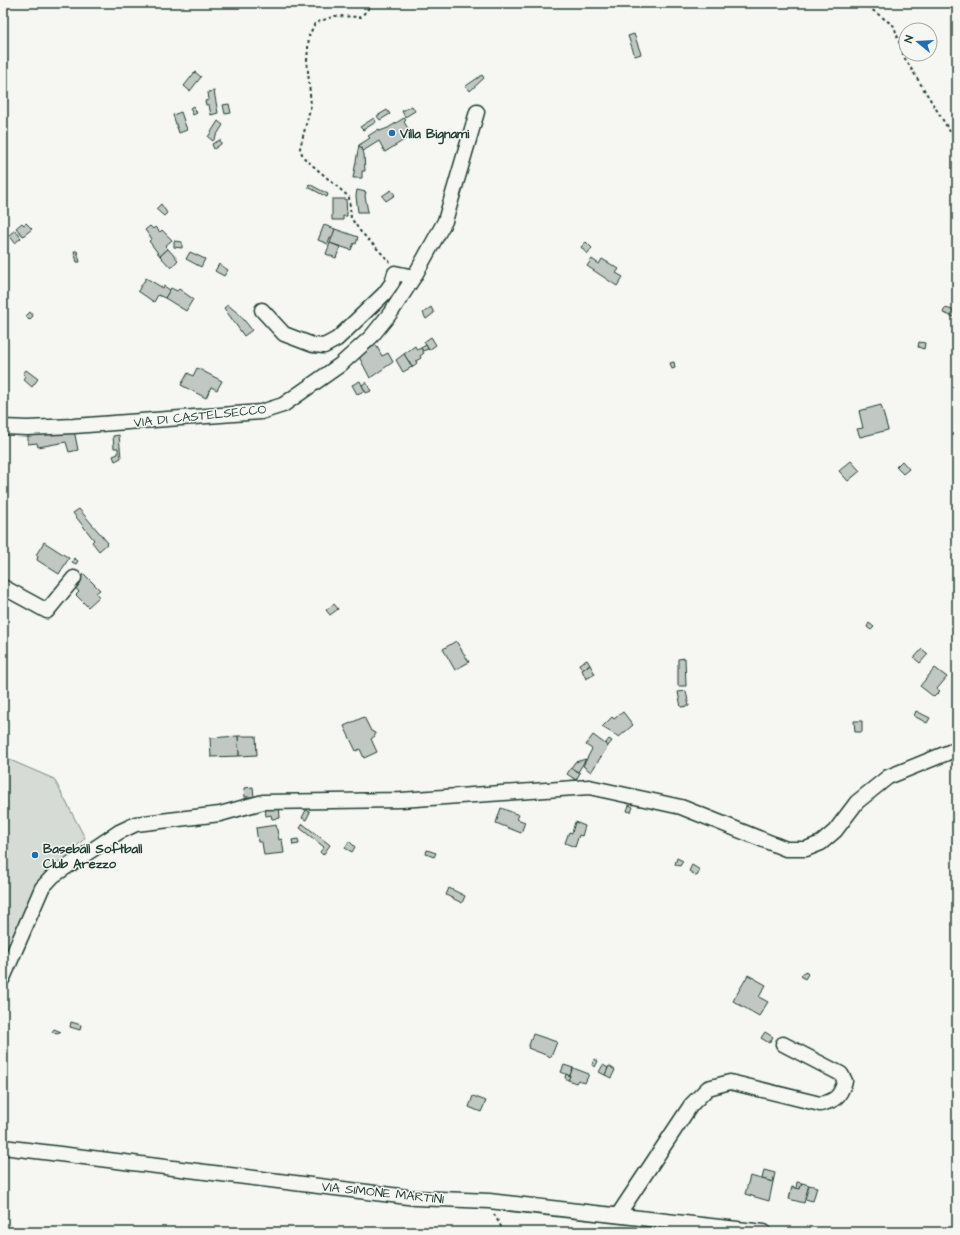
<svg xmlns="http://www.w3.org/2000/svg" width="960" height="1235" viewBox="0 0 960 1235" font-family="'Architects Daughter',sans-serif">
<rect width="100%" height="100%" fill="#f6f6f2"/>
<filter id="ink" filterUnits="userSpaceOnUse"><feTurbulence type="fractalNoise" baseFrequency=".025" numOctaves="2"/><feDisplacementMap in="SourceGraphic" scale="8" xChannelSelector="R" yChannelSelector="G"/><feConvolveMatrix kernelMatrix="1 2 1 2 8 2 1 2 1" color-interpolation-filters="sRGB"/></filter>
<g filter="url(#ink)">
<!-- green -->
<path fill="#d6dbd6" stroke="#7a8c85" d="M3,757L54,779L85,838L51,872L3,967Z"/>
<!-- building -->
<g fill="#c1c8c3" stroke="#1f3d34">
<path d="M634,34L641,54L635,56L628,36Z"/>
<path d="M195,72L201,77L190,91L184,86Z"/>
<path d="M482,75L484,78L470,91L466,86Z"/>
<path d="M214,91L218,113L211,115L209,105H206L205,101L209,100L208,92Z"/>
<path d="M229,104L231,113L225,114L223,105Z"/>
<path d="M193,106L197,113L193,115L190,108Z"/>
<path d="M412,106L415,111L405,117L402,111Z"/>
<path d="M387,110L390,114L380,120L377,116Z"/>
<path d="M181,112L187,130L179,133L173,115Z"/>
<path d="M374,118L376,122L363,130L360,127Z"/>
<path d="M404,118L406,120L404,122L412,135L385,152L379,141L363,151L359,145L370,138L368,136L379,129L380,131L388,128Z"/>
<path d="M218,121L223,125L213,141L208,137Z"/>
<path d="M220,140L221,144L214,149L212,144Z"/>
<path d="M359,145L364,154L365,171H362V178H353Z"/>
<path d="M309,184L328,194L327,197L308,187Z"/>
<path d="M357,190L366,192L365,196L368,212H358L356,196Z"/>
<path d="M391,190L395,195L386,201L382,196Z"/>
<path d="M332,199H346L347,216H343V220H332Z"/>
<path d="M161,204L167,213L164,216L156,209Z"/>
<path d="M22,223L24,225L26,223L32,229L23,236L16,228Z"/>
<path d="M324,225L335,229L332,239L330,238L328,244L318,240Z"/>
<path d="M150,226L153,229L155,227L160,232L162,230L172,240L165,246L168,249L160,256L149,241L152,239L145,230Z"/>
<path d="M335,229L358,237L356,244L354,243L351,250L330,243Z"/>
<path d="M15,230L21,238L15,243L9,235Z"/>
<path d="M174,241L182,242V248L174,247Z"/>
<path d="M586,242L592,248L587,254L581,247Z"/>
<path d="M330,243L340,247L336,258L326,254Z"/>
<path d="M168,249L178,260L171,268L160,256Z"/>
<path d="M74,251H77L80,262H77Z"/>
<path d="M190,252L205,259L201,267L186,259Z"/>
<path d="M592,259L599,264L602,259L619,269L616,273L623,277L617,286L587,266Z"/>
<path d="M219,264L228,270L224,276L215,271Z"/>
<path d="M146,278L163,288L164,286L170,290L165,298L158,295L154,302L138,291Z"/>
<path d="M171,288L177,291L179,289L193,299L186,311L165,298Z"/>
<path d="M228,305L240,315L252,330L244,336L224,308Z"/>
<path d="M431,307L434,313L426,319L423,313Z"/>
<path d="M945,308L957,311V318L943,313Z"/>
<path d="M30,312L33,316L29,320L26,316Z"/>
<path d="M431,337L436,345L429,350L424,342Z"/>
<path d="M919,342L925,343L924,349L918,347Z"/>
<path d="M376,345L382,356L388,353L393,362L370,378L358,355Z"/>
<path d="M426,345L428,349L423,351L421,348Z"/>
<path d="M415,346L417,350L421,348L424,353L420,356L421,358L416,361L417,363L412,367L404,354Z"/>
<path d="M404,354L412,367L403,372L396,360Z"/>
<path d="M674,362L675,368L672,369L670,363Z"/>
<path d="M197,368L222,381L217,390L211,387L206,398L181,385L188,373L193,376Z"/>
<path d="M26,370L38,379L32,387L23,379L25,376L23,374Z"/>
<path d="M360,381L365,391L357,394L352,385Z"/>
<path d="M366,382L371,391L366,393L362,385Z"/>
<path d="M881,405L888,430L860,437L857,429L863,428L859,411Z"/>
<path d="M74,430L78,450L69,452L66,442L38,447L37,443L28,444V432Z"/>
<path d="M119,435L121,458L115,461L113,456L118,454V448H114L113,436Z"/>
<path d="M851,461L860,471L848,481L839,471Z"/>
<path d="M902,461L909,469L903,474L896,467Z"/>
<path d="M79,509L108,543L99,551L92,542L94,540L73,513Z"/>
<path d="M44,542L69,558L59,574L37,560L38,556L36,555Z"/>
<path d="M74,558L78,561L76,564L72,562Z"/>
<path d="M84,574L100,590L96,593L99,597L88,607L76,595L79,592L73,585Z"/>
<path d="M334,604L338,609L330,615L326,610Z"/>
<path d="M869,623L874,627L871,630L867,627Z"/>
<path d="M456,641L469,662L455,670L443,649Z"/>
<path d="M922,649L928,654L920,663L914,658Z"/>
<path d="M685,658L686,686H678V659Z"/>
<path d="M587,660L590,665L582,670L579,664Z"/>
<path d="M590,665L595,674L586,679L582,670Z"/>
<path d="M935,668L947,677L937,689L940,691L934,697L920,686Z"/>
<path d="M686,691L689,706L681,707L678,692Z"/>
<path d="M916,711L930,718L927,723L914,716Z"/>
<path d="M623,712L633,725L619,737L602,727L612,717L614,719Z"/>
<path d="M364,717L371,731L375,733V736L371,739L377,752L364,758L360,749L356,751L344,726Z"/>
<path d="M854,721H862V732H855Z"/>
<path d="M593,735L608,746L591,772L583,766L592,749L586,745Z"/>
<path d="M238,736H256L257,755L239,756Z"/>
<path d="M238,736L239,756L211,757L210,738Z"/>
<path d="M609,739L612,741L608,746L605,744Z"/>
<path d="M586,759L578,772L571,768L575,762Z"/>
<path d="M571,768L580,773L576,780L567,774Z"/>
<path d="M253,787L254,797H245L244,788Z"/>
<path d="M279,804L280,818L272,819L271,815L266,816L265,806Z"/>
<path d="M629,805L633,807L631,812L627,811Z"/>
<path d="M501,808L519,815L517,819L525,822L521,833L496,823Z"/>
<path d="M306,810L310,812L306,820L302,818Z"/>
<path d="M575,822L585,826L582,836L579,835L575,847L565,843L569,832L572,833Z"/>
<path d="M303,824L330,845L323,855L320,852L324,847L300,828Z"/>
<path d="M276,825L279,840L282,839L284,853L264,855L262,842H258L256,828Z"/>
<path d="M298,839L299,844L293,845L292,840Z"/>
<path d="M349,841L355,847L352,852L345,848Z"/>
<path d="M427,850L436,853L434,857L426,854Z"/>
<path d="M677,858L683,861L680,866L675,864Z"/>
<path d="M692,865L700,870L697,876L689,871Z"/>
<path d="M449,888L465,896L462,903L446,895Z"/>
<path d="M805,971L808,974L805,979L801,976Z"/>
<path d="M748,975L766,985L759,997L768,1002L759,1016L733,1001Z"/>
<path d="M71,1022L81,1025L80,1030L70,1027Z"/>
<path d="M54,1029L61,1032L57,1034L52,1032Z"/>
<path d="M765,1032L773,1037L769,1043L761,1038Z"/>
<path d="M533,1034L557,1042L551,1057L528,1048Z"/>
<path d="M594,1059L598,1061L595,1067L592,1065Z"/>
<path d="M564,1065L573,1068L570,1076L561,1072Z"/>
<path d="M603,1065L608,1068L605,1075L599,1072Z"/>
<path d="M609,1066L615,1070L611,1078L605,1075Z"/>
<path d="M573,1068L589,1074L585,1083L578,1080L576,1083L568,1080Z"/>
<path d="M566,1074L570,1076L568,1080L565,1078Z"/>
<path d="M473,1096L486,1101L481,1112L469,1107Z"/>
<path d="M764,1170L775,1173L773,1182L762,1179Z"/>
<path d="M750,1176L773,1182L769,1201L745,1194Z"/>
<path d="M797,1182L802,1183L800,1189L796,1188Z"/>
<path d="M802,1183L809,1185L804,1203L789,1199L792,1187L800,1189Z"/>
<path d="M809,1185L817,1187L813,1201L805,1199Z"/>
</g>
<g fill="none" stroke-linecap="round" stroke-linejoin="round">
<defs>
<g id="minor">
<path d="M262,310L284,334L313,345L324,346L337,339L384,294L392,283L395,273L414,277"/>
<path d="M3,427L27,428L74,426L261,412L283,405L340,365L371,337L392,311L414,277L445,221L477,112"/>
<path d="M3,587L47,611L74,578"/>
<path d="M3,978L42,888L53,876L119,832L136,824L220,814L263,802L401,800L589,787L681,807L786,849H806L821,843L835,831L857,802L888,777L957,749"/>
<path d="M3,1147L416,1198L489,1201L764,1232"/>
<path d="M618,1215L691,1105L708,1088L730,1082L820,1104C836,1101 840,1096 845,1081L841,1074L783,1044"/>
</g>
</defs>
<!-- minor casing -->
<use href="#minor" stroke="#1f3d34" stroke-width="17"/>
<!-- path -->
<g stroke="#1f3d34" stroke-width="2" stroke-dasharray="3 3" stroke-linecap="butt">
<path d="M373,3L361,17L335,16L315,23L309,36L307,60L311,105L300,148L303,157L349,197L351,218L360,231L390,262"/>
<path d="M863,3L894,26L904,57L957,143"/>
<path d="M494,1214L504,1232"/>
</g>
<!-- minor -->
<use href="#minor" stroke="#f6f6f2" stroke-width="14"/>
</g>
</g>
<!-- markers -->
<g fill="#1f6fb2" stroke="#f6f6f2" stroke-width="1.5">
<circle cx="392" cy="133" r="4"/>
<circle cx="35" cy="855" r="4"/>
</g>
<g text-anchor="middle" stroke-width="3" stroke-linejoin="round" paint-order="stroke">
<!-- poi labels -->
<g font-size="13" font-weight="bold" fill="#1f3d34" stroke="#f6f6f2" text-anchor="start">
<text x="400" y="138">Villa Bignami</text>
<text x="43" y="853">Baseball Softball<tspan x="43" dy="15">Club Arezzo</tspan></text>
</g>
<!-- street labels -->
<g font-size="13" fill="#1f3d34" stroke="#f6f6f2">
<text transform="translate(200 415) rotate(-6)" y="5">VIA DI CASTELSECCO</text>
<text transform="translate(383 1192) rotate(6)" y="5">VIA SIMONE MARTINI</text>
</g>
</g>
<!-- margin -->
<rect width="960" height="1235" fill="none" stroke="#f6f6f2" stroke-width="16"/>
<rect x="8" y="8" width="944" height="1219" fill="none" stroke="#1f3d34" stroke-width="1.5" filter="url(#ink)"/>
<!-- north arrow -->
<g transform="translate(918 42) rotate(288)"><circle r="19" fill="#f6f6f2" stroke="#a0aca6"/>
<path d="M0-3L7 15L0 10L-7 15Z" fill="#1f6fb2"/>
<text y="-6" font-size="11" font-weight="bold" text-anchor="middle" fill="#1f3d34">N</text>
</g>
</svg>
